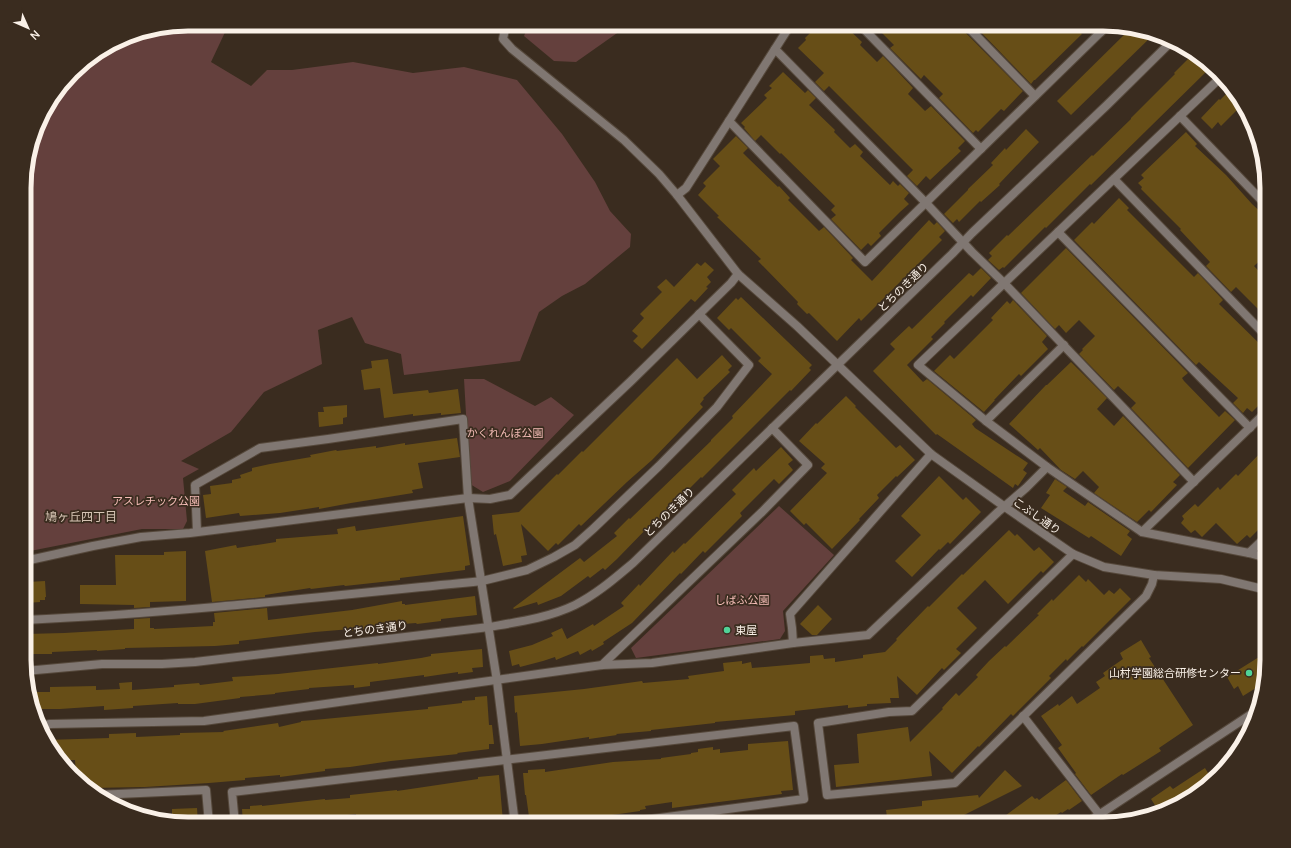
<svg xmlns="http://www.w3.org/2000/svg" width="1291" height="848" viewBox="0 0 1291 848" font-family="Manrope,'Noto Sans JP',sans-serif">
<rect width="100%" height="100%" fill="#3a2c1f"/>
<!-- built -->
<path fill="#473422" d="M469,24H497L496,29Z"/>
<!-- green -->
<g fill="#64403d">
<path d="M188,24H241L227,28L211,62L251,86L267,70H292L353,62L413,73L464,67L517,80L562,134L595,182L610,211L631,234L630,247L585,284L562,296L539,312L520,361L404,375L401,354L365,343L352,317L318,330L322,364L264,392L231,432L181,461L199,469L183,478L187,521L183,529H142L25,552V167L41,115L80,65L126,36Z"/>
<path d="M529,24H630L576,62L554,61L524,36Z"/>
<path d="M464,379H484L535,406L551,397L574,415L510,481L483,492L470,484Z"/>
<path d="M779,506L834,555L783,611L785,631L780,639L636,658L631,648Z"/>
</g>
<!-- building -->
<g fill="#674e17">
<path d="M819,24H843L862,42L860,45L877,62L883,56L913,88L908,94L925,111L931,106L965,141L958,148L961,151L930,180L926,176L917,186L907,176L913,170L829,86L824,91L815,82L824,73L798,48L806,40L805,38Z"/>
<path d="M873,24H910L918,32L926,24H960L961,28L1023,91L1004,111L1001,109L978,132L976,130L973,133L939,98L943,94L924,75L921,79L890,48L894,45Z"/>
<path d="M973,24H1072L1082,34L1035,80H1034L1031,84Z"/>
<path d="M1130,29L1155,33L1071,115L1057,101Z"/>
<path d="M1193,54L1194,56L1196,54L1204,63L1203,64L1208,70L1091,185L1090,184L1046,228L1045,227L1004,268L1003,267L999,270L988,260L992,256L989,253L1007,235L1008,236L1092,155L1093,156L1131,119V118L1175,74L1174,73Z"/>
<path d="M783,72L805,93L808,90L816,98L809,105L835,130L834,132L850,148L855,144L863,152L860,156L890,185L893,181L898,186L900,184L909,193L904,199L909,204L900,212L879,233L881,236L871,246L868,243L861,250L831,219L836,215L831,210L835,206L781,153L780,154L761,135L755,141L744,128L745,127L741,123L767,98L764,95L772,88L769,86Z"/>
<path d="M1230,90L1242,103L1241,104L1242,105L1221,126L1218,122L1212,129L1201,118L1219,99L1220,100Z"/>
<path d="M1026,129L1039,142L999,184L1000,185L981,202L980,201L959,222L957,219L953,223L944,214L968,190V189L993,165L991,163L1005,148L1006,150Z"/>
<path d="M1186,132L1197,144L1195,146L1226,175L1252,204L1267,218V254L1254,266L1267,280V300L1258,309L1236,287L1231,292L1206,266L1210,262L1180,230L1181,229L1141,189L1142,187L1138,183L1144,178L1141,175Z"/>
<path d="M736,136L748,148L743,153L747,157L778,187L779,186L790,198L788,200L819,231L824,227L853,258L851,260L872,281L929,220L934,225L937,222L945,231L939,237L942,240L861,321L859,318L837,341L809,313L807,314L797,304L798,302L758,261L761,259L717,217L719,216L698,195L706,186L703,183L720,166L713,159Z"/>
<path d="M1119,198L1129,208L1127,210L1194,277L1198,273L1223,300L1219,304L1267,351V397L1252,412L1247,408L1243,413L1233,403L1238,398L1199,362L1196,365L1074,240L1092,222L1094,224Z"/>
<path d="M1066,248L1188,373L1182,378L1184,381L1219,417L1225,411L1235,420L1188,468L1131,408L1136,403L1118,386L1114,390L1079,354L1083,350L1082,349L1095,336L1079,320L1066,333L1059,325L1055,329L1021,293Z"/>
<path d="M705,262L714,270L707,277L711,282L706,287L708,288L695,302L691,299L642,349L633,341L638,336L632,331L644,318L640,314L662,292L657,287L666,279L674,287L697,263L701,266Z"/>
<path d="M981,268L991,278L973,297L971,295L944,322L945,323L931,337L933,339L907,365L923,382L927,379L976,420L972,424L975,428L1028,463L1023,470L1027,473L1018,486L1015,484L1013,488L937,434L936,435L873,371L895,349L890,344L909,326L912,329L969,273L973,276Z"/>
<path d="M741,297L812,365L809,368L811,370L791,391L790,390L702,478L701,477L653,525L652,523L617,559L605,570L603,568L590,578L588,576L561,596L538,605L537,602L514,609L513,608L580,558L584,562L617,536L614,533L629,518L630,519L711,441V440L733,418L732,416L772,374L758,361L761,358L731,328L729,330L717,318L736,298L738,300Z"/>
<path d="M1013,300L1047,336L1042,342L1048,349L1021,376L1019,374L994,400H995L984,412L934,371L950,355L954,359L993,320L991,318L1007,301L1010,304Z"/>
<path d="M722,355L732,366L728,370L730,372L703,398L704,399L700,404L703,407L652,460L627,482L581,526L579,524L558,545L556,543L548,551L521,524L527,555L521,556L522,562L503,566L496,534L494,535L492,515L519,512L557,474L558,475L582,451L583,452L677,358L697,379Z"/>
<path d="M388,359L393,394L428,390L429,393L458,389L461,413L441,415V413L413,416V414L384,418L380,388L364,390L361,370L372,368L371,361Z"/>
<path d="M1071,362L1107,398L1097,409L1114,426L1123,416L1180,475L1173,482L1177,485L1151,512L1149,510L1137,522L1094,493L1099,487L1083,471L1075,479L1061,470L1040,448L1038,450L1009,424L1046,385H1047Z"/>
<path d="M846,396L856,406L855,407L896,448L900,445L915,460L897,477L896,476L877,495L879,498L859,519L860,520L832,549L806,523L804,525L790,511L827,473L821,468L825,464L799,441L816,423L817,424Z"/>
<path d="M347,405V417L343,418V424L319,427L318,412H324L323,407Z"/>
<path d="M457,438L460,457L418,463L423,488L412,490L413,493L351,503L319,509V507L280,513L240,516L239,513L206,518L203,495L211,494L210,486L232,483V480L241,478L240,475L252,471V468L270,464L311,457L310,455L336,450L337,451L376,446V448L405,443V445Z"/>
<path d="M1267,446V521L1250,538L1247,535L1237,544L1216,523L1202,537L1195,530L1191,533L1181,523L1184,519L1182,516L1195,504L1198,507L1218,487L1220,490L1236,474L1238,476Z"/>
<path d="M781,447L793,460L788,464L793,470L779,484L774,479L740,513L742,516L705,553L703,551L681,574L680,573L632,623L603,642L604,644L592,651L591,649L580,655L578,651L556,660L555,657L543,661L520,667L519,664L512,666L509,651L532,645L553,636L551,633L562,628L567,639L593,624L594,626L624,606L621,603L639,584L640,586L673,551L674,553L684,543L685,544L736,494L732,490L754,468L756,471Z"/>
<path d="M939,476L963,500L966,497L981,512L950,544L948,542L940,550L939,549L912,577L895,561L921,535L901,516Z"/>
<path d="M1055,479L1067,487L1063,491L1085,506L1088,502L1130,531L1127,535L1132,539L1121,556L1091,536L1089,538L1041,508L1050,495L1046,493Z"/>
<path d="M463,516L470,565L465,566V570L400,578V580L345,586L344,585L311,589L310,588L265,595V597L212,602L205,551L236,545L237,548L276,542V539L338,534L337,529L355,526L356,531Z"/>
<path d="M1009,530L1015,536L1017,534L1034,551L1039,547L1054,562L1043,573L1041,571L1008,604L985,580L957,608L977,628L956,649L961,653L944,670L942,668L917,695L897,676L899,698H890L891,703L867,704V706L848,708V705L795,711V715L715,722V723L651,730V731L616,734L617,735L589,739V737L542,744L520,746L517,712L515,713L514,696L584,689L642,681L643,683L689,679L688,676L724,671L723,663L742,661V664L751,662L752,668L810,663V656L823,655L824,659L835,658V662L863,658V655L885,652L897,640L896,639L928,606L929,607L962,574L963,575Z"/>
<path d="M186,551V601L150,602V607L134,608V605L80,604V585H116L115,555H164V552Z"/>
<path d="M1079,575L1086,582L1088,579L1104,595L1109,590L1114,594L1120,588L1131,599L1083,647L1082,646L1067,661L1066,659L1049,676L1051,678L1013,716L1011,714L979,747L978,746L952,773L929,751L932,776L836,787L834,765L859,763L857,734L908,727L910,742L943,709L942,708L956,693L959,696L978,677L976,675L989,661L1005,646L1006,647L1039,615L1037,614L1052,599L1053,601Z"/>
<path d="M45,581L46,597H45V600H40V602L27,603V582Z"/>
<path d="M475,596L477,615L441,619V621L417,624L416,623L376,626V627L352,631L351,629L315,632L239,641V644L215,646L125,648V649L97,651V650L52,652V654H26V634L64,633L134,629V619L150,618V628H154V629L213,626V622H215L214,613L267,608L268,620L352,610L402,601V604H405V605Z"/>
<path d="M818,605L832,619L817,635H812L800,624Z"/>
<path d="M1141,640L1151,657L1149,658L1193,725L1159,748L1161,751L1123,775L1122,774L1091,795L1075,774L1076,773L1058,748L1062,745L1041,716L1058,704L1059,706L1072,696L1077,704L1100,688L1096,682L1105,676L1103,673L1123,659L1120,653Z"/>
<path d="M482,649L483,667L472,668L473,672L458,674V672L424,677V675L370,682V686L354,688V685L309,688V689L275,693V694L240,697V698L195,704H178V703L133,706V708L104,710V706L60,709H35V692H50V687L96,686V690L120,689L119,683L132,682V690L174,687V685L199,683L200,685L233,681L232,677L278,674L378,663V664L421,658L431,656V654Z"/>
<path d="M1267,652V670L1264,683L1243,696L1238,686L1234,689L1227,677Z"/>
<path d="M487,696L489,725H492L494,744H489V749L457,753L458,754L391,761L350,767L325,769V771L280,777V775L245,778V780L209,783L145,787L89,788L76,774L75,760H63L46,740L109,738V734L136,733V737L180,735V733L224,732L223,731L278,723L279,727L301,722V721L314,720L428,709V707L462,703V701L475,700V697Z"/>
<path d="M788,741L793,790L781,791L782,794L672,808V802L645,806L646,809L640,810V811L584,819L545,822V824H530L526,795H525L523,773H528V770L545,769V772L613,762L661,759V758L691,754V753L698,752V749L713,747V750L720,749V753L748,750V744Z"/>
<path d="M1205,768L1211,778L1185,802L1158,810L1151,799L1170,786L1173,789Z"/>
<path d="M1005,770L1022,786L954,820L915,824H888L886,810L922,806V801L978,795L979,798Z"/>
<path d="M499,775L503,822H499V824H356V814L270,824H243L242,809H250V806L262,805V806L325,799V800L350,798V795L397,790V791L478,779V777Z"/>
<path d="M1066,780L1082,801L1069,810L1068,809L1062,813L1061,812L1042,824H994L1032,796L1035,799L1037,798L1039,800Z"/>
<path d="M197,808L198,824H188L172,821V809Z"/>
</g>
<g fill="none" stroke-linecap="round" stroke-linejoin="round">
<defs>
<g id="minor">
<path d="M506,24L503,39L512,49L624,140L659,174L677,195L738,274L797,326L931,454L1005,507L1073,554L1104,567L1154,575L1221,579L1267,590"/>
<path d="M859,24L981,149"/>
<path d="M965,24L1035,96"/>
<path d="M1094,24L1101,32"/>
<path d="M775,49L926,203L972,252L1004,283L1194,482"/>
<path d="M1219,79L918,365L986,421L1047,467L1142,532L1249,553L1267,558"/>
<path d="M1180,116L1267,206"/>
<path d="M729,121L865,262L1108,25"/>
<path d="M1114,179L1267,337"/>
<path d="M677,195L686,188L729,121L791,24"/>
<path d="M1058,232L1250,428"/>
<path d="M986,421L1064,345"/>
<path d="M197,531L195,485L260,448L328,439L463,419L468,498L497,681L515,824"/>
<path d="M1142,532L1267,411"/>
<path d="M1249,553L1267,536"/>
<path d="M1073,554L912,711L889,712L818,723L827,795L955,783L1146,596L1152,584L1154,575"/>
<path d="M25,561L93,546L141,537L190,533L468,498L490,499L510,495L631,381L731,283L738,274"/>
<path d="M25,620C178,613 330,596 482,581L527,570L554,557L575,545L593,529L659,466L717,407L749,365L699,314"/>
<path d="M793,643L792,628L790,614L931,454"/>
<path d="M602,665L762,512L808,465L772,428"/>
<path d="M1023,716L1099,814"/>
<path d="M41,726L50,724L204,721L602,665L652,663L793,643L868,635L998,512L1026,488L1047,467"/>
<path d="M96,795L206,790L209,824"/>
<path d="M235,824L232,792L794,726L804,799L614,824"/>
<path d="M1085,824L1259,709"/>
</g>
<path id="tertiary" d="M25,671L102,664H162L195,662L489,627C518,622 548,618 575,605C597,594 615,578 633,563L952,254L972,233L1107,105L1172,41"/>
</defs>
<!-- minor casing -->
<use href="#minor" stroke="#55483b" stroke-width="10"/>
<!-- tertiary casing -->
<use href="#tertiary" stroke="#55483b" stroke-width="10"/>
<!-- minor -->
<use href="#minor" stroke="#807772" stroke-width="8"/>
<!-- tertiary -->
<use href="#tertiary" stroke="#807772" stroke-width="8"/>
</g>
<!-- markers -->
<g fill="#50d398" stroke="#3a2c1f" stroke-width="1.5">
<circle cx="727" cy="630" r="4"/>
<circle cx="1249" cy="673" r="4"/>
</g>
<g text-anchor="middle" stroke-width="3.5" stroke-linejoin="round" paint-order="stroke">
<!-- street labels -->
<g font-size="11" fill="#faf1e8" stroke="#3a2c1f">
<text transform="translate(903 287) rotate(-44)" y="4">とちのき通り</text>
<text transform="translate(669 512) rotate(-44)" y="4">とちのき通り</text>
<text transform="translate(1037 516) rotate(35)" y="4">こぶし通り</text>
<text transform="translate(375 629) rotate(-7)" y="4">とちのき通り</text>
</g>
<!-- park labels -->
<g font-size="11" fill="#f4bcb6" stroke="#3a2c1f">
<text x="505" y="437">かくれんぼ公園</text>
<text x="156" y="505">アスレチック公園</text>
<text x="742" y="604">しばふ公園</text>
</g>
<!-- poi labels -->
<g font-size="11" fill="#faf1e8" stroke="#3a2c1f" text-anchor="start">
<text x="735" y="634">東屋</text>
<text x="1241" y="677" text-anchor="end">山村学園総合研修センター</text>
</g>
<!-- neighbourhood labels -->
<g font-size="12" fill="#d6c4b4" stroke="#3a2c1f">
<text x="81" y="521">鳩ヶ丘四丁目</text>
</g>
</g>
<!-- crop -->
<path d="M0 0H1291V848H0ZM188 31H1103A157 157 0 0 1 1260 188V660A157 157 0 0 1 1103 817H188A157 157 0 0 1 31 660V188A157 157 0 0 1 188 31Z" fill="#3a2c1f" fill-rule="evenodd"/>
<path fill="none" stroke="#faf1e8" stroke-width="5" d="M188 31H1103A157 157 0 0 1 1260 188V660A157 157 0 0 1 1103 817H188A157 157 0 0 1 31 660V188A157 157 0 0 1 188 31Z"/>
<!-- north arrow -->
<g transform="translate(28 28) rotate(135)" stroke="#3a2c1f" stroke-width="3" paint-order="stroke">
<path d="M0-3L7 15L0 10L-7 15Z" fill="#faf1e8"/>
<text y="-6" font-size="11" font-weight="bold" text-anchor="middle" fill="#faf1e8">N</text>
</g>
</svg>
